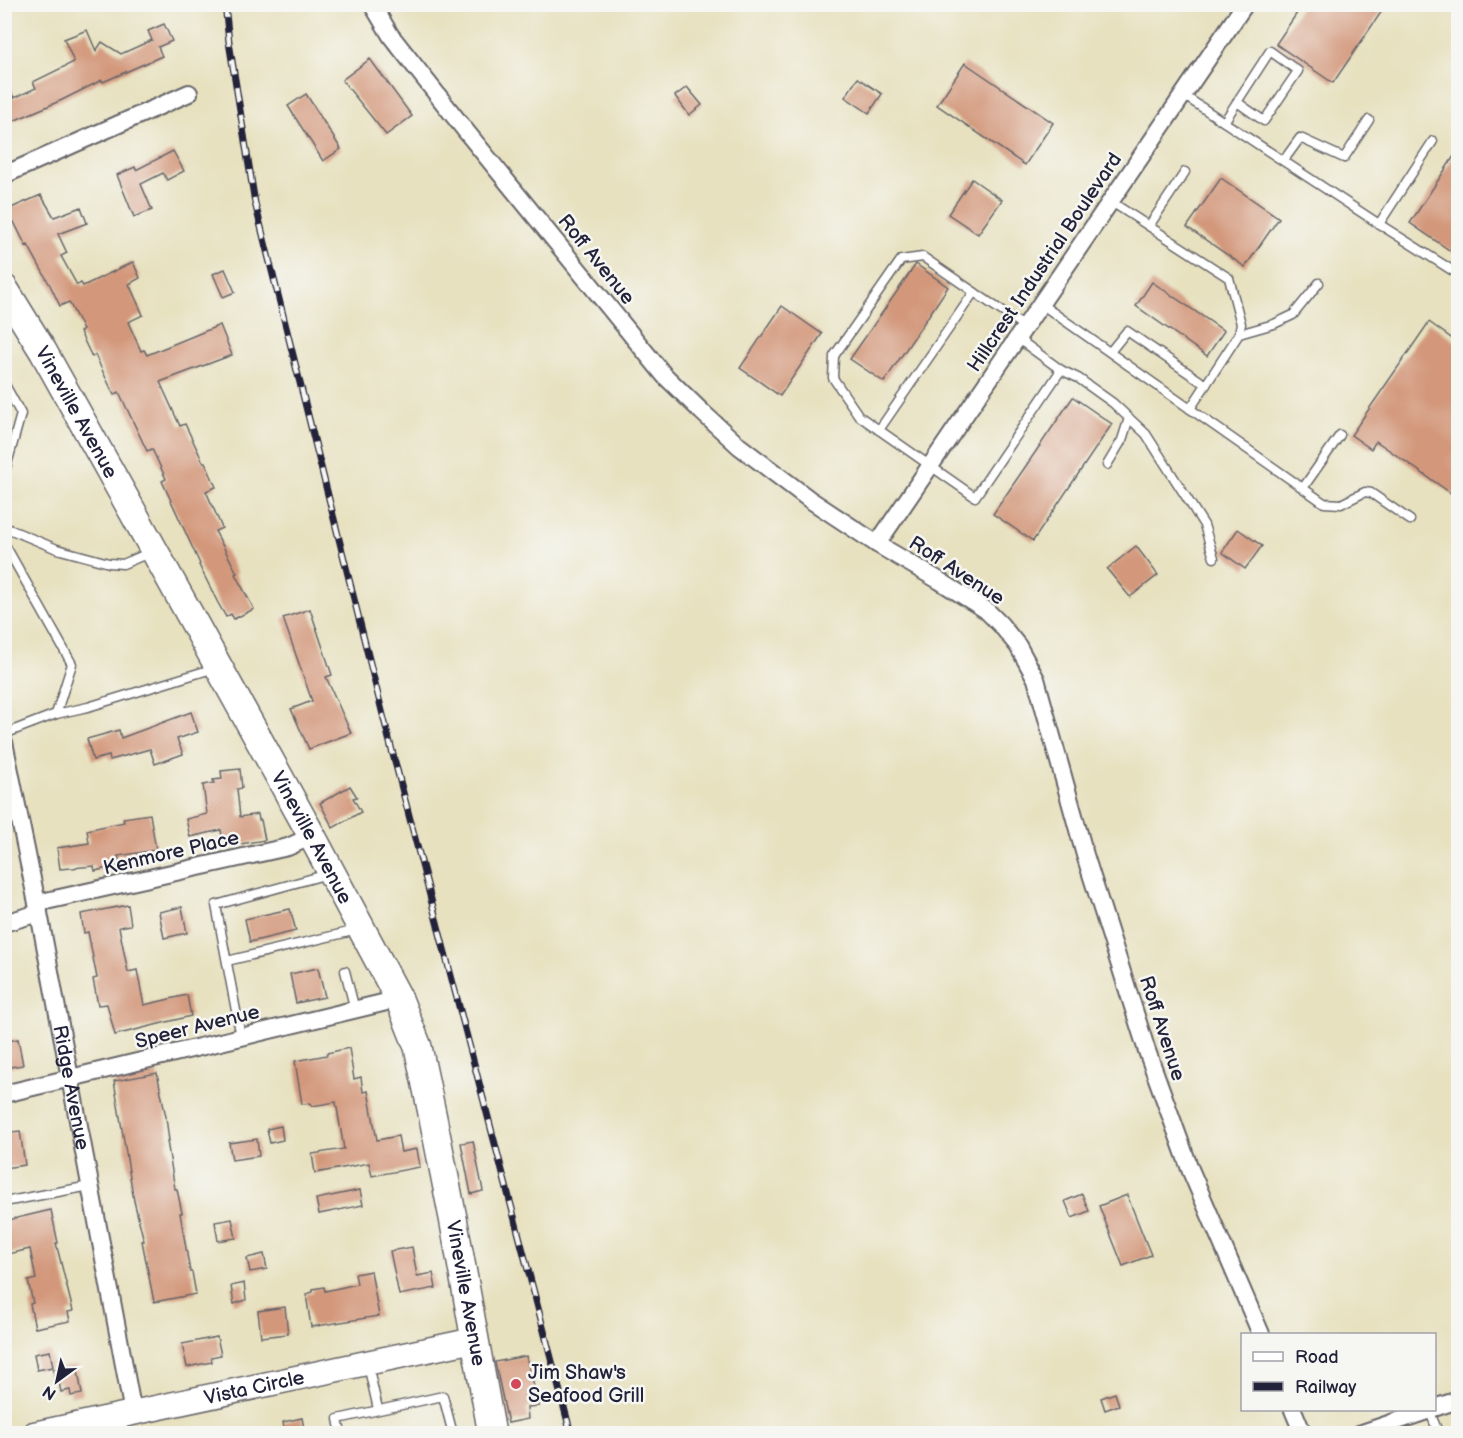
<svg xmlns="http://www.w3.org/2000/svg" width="1463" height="1438" viewBox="0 0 1463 1438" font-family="'Balsamiq Sans',sans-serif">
<rect width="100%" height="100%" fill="#f6f6f2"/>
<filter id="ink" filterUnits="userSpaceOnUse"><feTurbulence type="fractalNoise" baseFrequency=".0167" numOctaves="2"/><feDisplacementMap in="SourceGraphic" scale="12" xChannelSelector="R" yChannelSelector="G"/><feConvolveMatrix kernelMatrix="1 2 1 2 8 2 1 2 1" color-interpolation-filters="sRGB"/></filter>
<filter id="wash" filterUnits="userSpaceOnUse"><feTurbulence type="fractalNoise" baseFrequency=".008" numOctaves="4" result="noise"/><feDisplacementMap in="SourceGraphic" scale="24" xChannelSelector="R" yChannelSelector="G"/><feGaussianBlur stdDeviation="1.35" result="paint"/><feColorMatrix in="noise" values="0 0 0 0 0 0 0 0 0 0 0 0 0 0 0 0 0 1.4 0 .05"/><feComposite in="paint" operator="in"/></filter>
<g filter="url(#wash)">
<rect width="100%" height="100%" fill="#e7e1bf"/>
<g id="blocks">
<!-- building -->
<g fill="#d3987c">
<path d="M1303,4H1373L1382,11L1333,83L1276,44Z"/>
<path d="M164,24L172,41L158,47L162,56L103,82L102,80L62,100L4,125V76L14,98L36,88L33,82L74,62L64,39L87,30L96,51L102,42L121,54L152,40L148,31Z"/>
<path d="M370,59L412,116L386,135L342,80Z"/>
<path d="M965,63L1053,123L1025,165L937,105Z"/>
<path d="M858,78L882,94L869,113L845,97Z"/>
<path d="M687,87L702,105L689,115L675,96Z"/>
<path d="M306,94L341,149L323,161L288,106Z"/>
<path d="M1458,150V256L1410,223Z"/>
<path d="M173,151L184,171L167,180L163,173L141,184L152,210L134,217L117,175L135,167L136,170Z"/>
<path d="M1221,178L1279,218L1245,267L1187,227Z"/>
<path d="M972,179L1002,200L978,234L948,214Z"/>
<path d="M41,195L54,217L81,207L87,223L58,234L67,253L61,256L77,285L81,283L83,286L133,262L140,278L129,284L143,315L128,322L141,351L144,350L147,355L220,325L232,355L160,382L180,426L185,424L203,462H205L216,487L206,491L222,528L215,531L237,573L235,574L254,609L234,619L231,614L226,617L218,603L199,565L200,564L162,481L166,479L152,449L147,451L119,392L114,395L95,355L92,357L80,332L83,330L69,302L60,306L51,287L28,245L26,246L14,222L4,227V211Z"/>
<path d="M916,264L948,287L884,382L850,359Z"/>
<path d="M225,269L235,292L223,297L213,274Z"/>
<path d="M1152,282L1224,331L1207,356L1136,306Z"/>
<path d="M782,306L822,334L780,396L740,368Z"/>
<path d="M1429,322L1458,343V498L1376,441L1371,449L1351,435Z"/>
<path d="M1073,397L1112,424L1033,541L993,514Z"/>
<path d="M1238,529L1262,546L1245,569L1222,552Z"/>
<path d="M1136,546L1158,575L1130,597L1107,569Z"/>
<path d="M310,609L332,675L326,677L351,733L309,749L291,709L312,701L283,618Z"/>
<path d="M191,712L198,732L177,739L183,754L155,764L150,749L110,760L109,756L93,760L87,739L119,730L121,738Z"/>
<path d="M240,769L242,788L237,789L240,817L258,814L259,820H261L265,840L235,845L234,840L223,842L221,830L190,837L186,819L207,814L203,785L214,783L213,780L222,779L221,771Z"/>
<path d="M350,786L357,797L353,798L361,812L333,828L320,803Z"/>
<path d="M150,814L156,850L118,856L120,865L95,871L94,866L60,869L57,848L89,843L87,830L124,822L123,818Z"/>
<path d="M128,905L131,925L119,927L128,972L137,970L144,1005L187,995L191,1016L115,1035L107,1004L98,1005L93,979L97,978L88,932L84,933L81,914Z"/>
<path d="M182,907L187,933L164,938L159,912Z"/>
<path d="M290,909L296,931L250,942L245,919Z"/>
<path d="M318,968L325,997L296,1003L290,974Z"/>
<path d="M18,1039L23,1065L4,1068V1042Z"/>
<path d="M349,1048L354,1079L361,1077L363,1092L368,1091L377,1140L398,1136L401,1152L417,1149L420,1167L372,1176L369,1163L315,1173L312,1154L344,1149L336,1102L312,1106L310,1103L302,1104L295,1061L327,1055V1053Z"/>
<path d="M157,1073L166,1117L169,1141H167L175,1189H177L182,1213H180L190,1272H192L196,1294L154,1302L142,1241H144L134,1201L114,1081Z"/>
<path d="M281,1126L283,1140L270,1143L267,1129Z"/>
<path d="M20,1131L25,1165L4,1168V1133Z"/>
<path d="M257,1139L259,1156L232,1160L229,1143Z"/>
<path d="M473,1141L483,1191L471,1194L461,1143Z"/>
<path d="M360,1190L363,1205L319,1214L316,1199Z"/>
<path d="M1082,1194L1089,1211L1072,1218L1065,1201Z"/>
<path d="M1127,1195L1151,1255L1123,1266L1099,1206Z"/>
<path d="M51,1210L58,1243H56L73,1311L68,1312L70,1321L35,1328L30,1304L33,1303L28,1281L36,1279L30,1249L4,1255V1221Z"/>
<path d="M232,1219L236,1238L218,1241L215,1222Z"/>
<path d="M412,1247L417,1276L433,1273L436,1288L399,1295L390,1251Z"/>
<path d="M264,1254L267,1269L250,1272L247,1258Z"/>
<path d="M371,1271L379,1316L311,1327L306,1294L313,1292V1289L324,1287L325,1291L357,1284L355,1274Z"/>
<path d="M244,1283L246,1300L234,1304L231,1286Z"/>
<path d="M285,1307L288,1334L261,1337L258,1311Z"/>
<path d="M217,1337L221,1355L211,1357L212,1362L187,1367L182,1344Z"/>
<path d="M50,1351L53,1367L37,1370L34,1354Z"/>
<path d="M526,1356L539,1406L527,1407L528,1419L508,1423L495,1362Z"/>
<path d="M77,1365L82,1394L71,1396L70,1390L61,1392L59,1382H55L53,1369Z"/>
<path d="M1115,1393L1119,1405L1105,1410L1101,1398Z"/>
<path d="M302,1418L305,1434H285L283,1422Z"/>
</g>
</g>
</g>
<g filter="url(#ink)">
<use href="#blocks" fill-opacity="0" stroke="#676569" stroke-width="1.5"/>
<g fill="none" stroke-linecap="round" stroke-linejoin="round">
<defs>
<g id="lane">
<path d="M1183,95L1379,224L1458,274"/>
<path d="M1224,122L1270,51L1298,71L1264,121L1237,102"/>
<path d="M1284,160L1300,138L1344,158L1369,120"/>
<path d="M1110,201L1229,278L1241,324L1239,334L1190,409"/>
<path d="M1379,224L1433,141"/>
<path d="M1149,226L1185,172"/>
<path d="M1041,304L1324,503L1341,504L1365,492L1371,493L1410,520"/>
<path d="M1239,334L1274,324L1293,315L1319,283"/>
<path d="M1017,338L1061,370L975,497L859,416L833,378L834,356L901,260L923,257L1025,327"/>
<path d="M1110,352L1127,331L1206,385"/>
<path d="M1061,370L1078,378L1113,403L1146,434L1204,525L1214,558"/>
<path d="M4,383L21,414L4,475"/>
<path d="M879,430L974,292"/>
<path d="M1107,465L1122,440L1129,418"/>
<path d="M1303,488L1340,435"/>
<path d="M4,527L57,549L109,563L123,564L151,552"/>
<path d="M4,543L72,664L56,714"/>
<path d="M4,734L56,714L88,707L215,668"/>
<path d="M227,961L357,930"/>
<path d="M345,971L355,1010"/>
<path d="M241,1037L216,905L328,874"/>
<path d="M4,1202L90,1186"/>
<path d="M368,1365L378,1409"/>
<path d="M1429,1410L1439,1434"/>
<path d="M341,1434L338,1419L443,1396L453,1434"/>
<path d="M471,1434L488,1430"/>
</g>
<g id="street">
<path d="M372,4L391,36L465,130L664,375L702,412L739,446L809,499L877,544L940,581L986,610L1001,625L1018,646L1036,679L1085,855L1147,1051L1190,1169L1261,1334"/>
<path d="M4,175L189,93"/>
<path d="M877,544L1245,4"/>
<path id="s1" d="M4,742L39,913L133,1413"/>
<path d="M37,903L288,847L312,836"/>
<path d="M4,923L39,913"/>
<path d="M4,1094L399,999"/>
<path d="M1434,1408L1458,1400"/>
<path d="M1293,1410L1303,1434"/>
<path d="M1359,1434L1430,1410"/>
</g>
<g id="secondary">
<path id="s2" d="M34,1434L474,1340"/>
</g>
<g id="primary">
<path id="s3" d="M4,288L43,351L154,550L312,836L399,999L418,1047L433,1118L453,1218L492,1434"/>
</g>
</defs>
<!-- lane casing -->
<use href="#lane" stroke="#676569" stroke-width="11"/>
<!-- street casing -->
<use href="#street" stroke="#676569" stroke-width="20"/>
<!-- secondary casing -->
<use href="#secondary" stroke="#676569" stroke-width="27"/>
<!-- primary casing -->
<use href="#primary" stroke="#676569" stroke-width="30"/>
<!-- lane -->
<use href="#lane" stroke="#fff" stroke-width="8"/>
<!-- street -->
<use href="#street" stroke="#fff" stroke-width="16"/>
<!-- secondary -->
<use href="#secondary" stroke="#fff" stroke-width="24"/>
<!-- primary -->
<use href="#primary" stroke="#fff" stroke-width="27"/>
<defs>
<path id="rail" d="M225,4L229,42L255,203L389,739L571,1434"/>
</defs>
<!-- rail casing -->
<use href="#rail" stroke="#22223b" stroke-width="7"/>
<!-- rail -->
<use href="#rail" stroke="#f6f6f2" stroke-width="4.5" stroke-dasharray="14" stroke-linecap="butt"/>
</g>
</g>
<!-- markers -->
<circle fill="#d1495b" stroke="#f6f6f2" stroke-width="2" cx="516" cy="1384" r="6"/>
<g text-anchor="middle" stroke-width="5" stroke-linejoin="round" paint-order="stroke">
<!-- street labels -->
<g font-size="20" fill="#22223b" stroke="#f6f6f2">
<text transform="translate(597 259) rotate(51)" y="7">Roff Avenue</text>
<text transform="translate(1044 262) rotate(-56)" y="7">Hillcrest Industrial Boulevard</text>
<text dy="7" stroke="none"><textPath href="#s3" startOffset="144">Vineville Avenue</textPath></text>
<text transform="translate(957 570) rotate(33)" y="7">Roff Avenue</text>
<text dy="7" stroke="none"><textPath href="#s3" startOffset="630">Vineville Avenue</textPath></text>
<text transform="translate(171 852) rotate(-13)" y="7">Kenmore Place</text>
<text transform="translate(197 1026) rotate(-14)" y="7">Speer Avenue</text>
<text transform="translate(1163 1028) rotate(72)" y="7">Roff Avenue</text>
<text dy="7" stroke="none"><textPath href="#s1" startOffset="352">Ridge Avenue</textPath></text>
<text dy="7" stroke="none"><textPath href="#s3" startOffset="1116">Vineville Avenue</textPath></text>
<text dy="7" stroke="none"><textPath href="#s2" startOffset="225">Vista Circle</textPath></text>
</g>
<!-- poi labels -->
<g font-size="20" fill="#22223b" stroke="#f6f6f2" text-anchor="start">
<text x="528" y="1379">Jim Shaw's<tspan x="528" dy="23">Seafood Grill</tspan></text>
</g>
</g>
<!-- margin -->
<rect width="1463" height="1438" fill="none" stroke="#f6f6f2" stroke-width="24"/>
<!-- legend -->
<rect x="1241" y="1333" width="195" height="78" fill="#f6f6f2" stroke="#a1a1a9" stroke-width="1.5"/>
<rect x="1253" y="1352" width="30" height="9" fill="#ffffff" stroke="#a1a1a9" stroke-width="1.5"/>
<text x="1295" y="1363" font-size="18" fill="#22223b">Road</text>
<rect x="1253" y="1382" width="30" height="9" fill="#22223b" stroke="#a1a1a9" stroke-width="1.5"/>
<text x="1295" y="1393" font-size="18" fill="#22223b">Railway</text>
<!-- north arrow -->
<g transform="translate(57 1381) rotate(213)" stroke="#f6f6f2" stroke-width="4.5" paint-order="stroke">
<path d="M0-4.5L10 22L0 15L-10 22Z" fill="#22223b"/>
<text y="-9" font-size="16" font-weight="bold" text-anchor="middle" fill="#22223b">N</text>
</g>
</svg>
